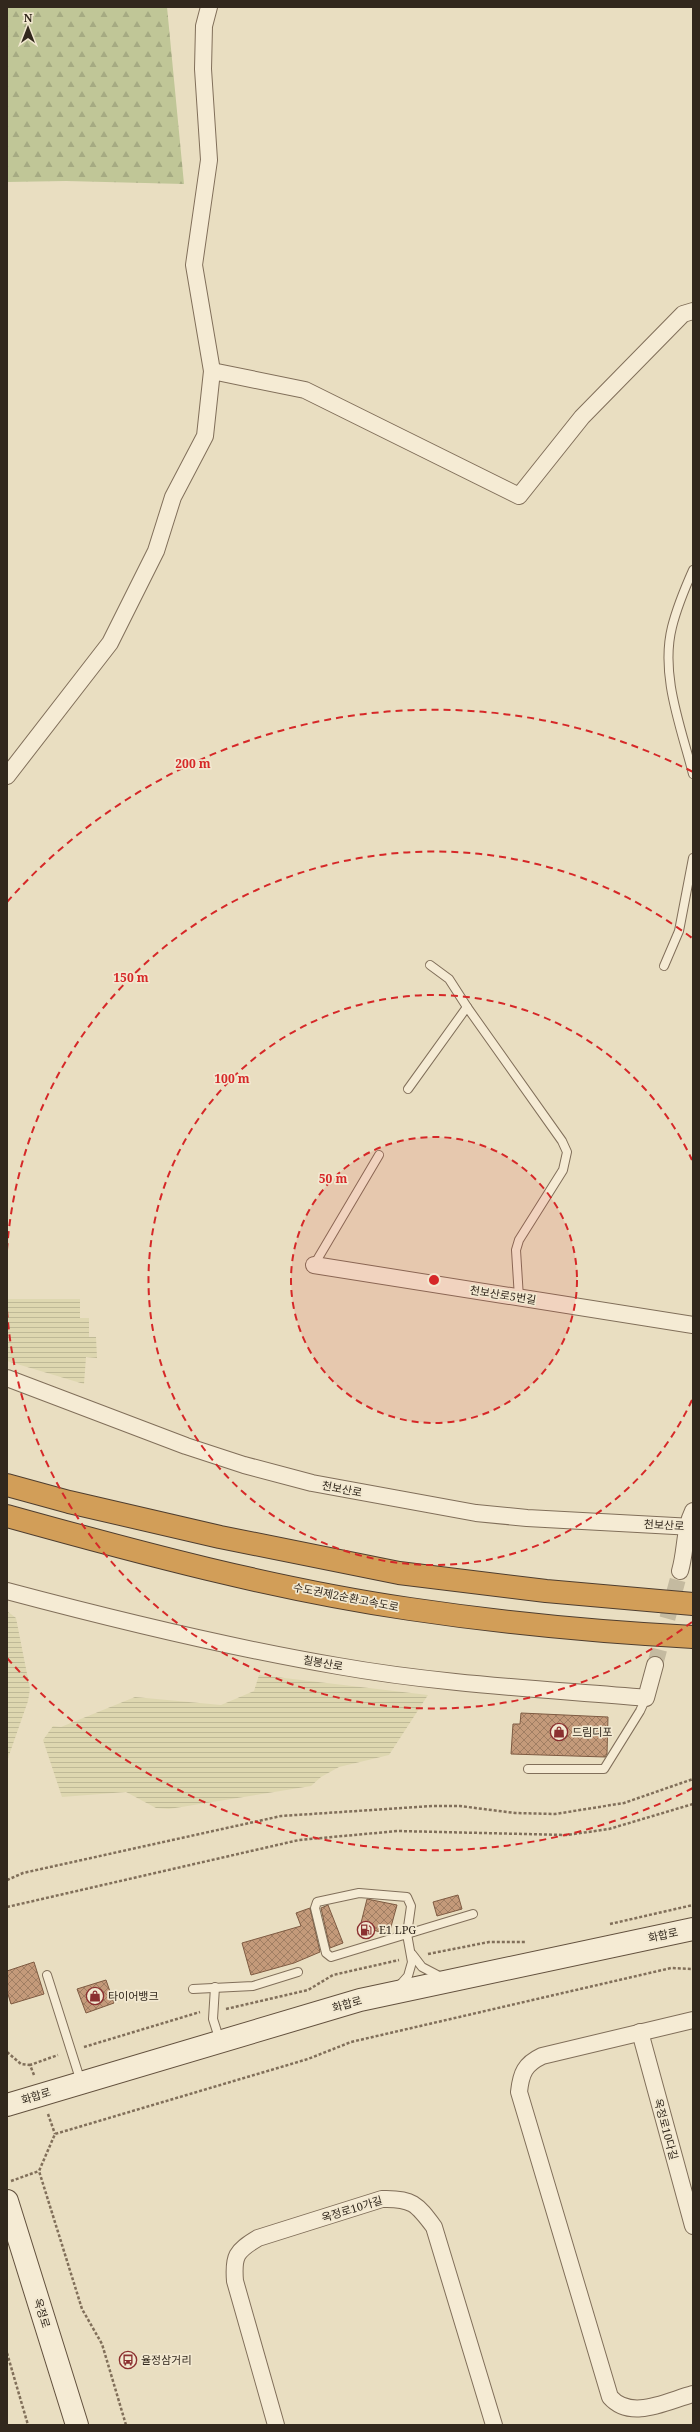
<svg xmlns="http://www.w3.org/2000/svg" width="700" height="2432" viewBox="0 0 700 2432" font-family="'Noto Serif','Noto Sans KR',serif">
<defs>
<pattern id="farmland-rules" width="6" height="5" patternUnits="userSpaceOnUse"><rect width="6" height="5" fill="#ded7b0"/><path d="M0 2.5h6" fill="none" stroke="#bfb997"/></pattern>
<pattern id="forest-firs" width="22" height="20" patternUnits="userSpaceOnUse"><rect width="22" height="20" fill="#c0c697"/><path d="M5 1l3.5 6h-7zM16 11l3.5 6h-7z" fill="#a5aa82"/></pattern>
<pattern id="building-cross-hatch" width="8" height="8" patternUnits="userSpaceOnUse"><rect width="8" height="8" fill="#c49a7a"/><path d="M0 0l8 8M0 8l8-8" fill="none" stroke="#a07e63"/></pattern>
</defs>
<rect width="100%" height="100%" fill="#e9dec1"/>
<!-- farmland -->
<g fill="url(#farmland-rules)">
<path d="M7,1299H80V1318H89V1337H96L97,1358L86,1357L84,1384L7,1361Z"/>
<path d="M7,1611L16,1618L30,1689L28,1701L7,1761Z"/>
<path d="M259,1675L428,1695L389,1755L339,1767L321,1777L311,1786L169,1809L156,1808L126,1792L62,1797L43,1740L53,1726L61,1727L135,1697L221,1705L254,1691Z"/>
</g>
<!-- forest -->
<path fill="url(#forest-firs)" d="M7,7H167L184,184L66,181L7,182Z"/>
<!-- building -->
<g fill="url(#building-cross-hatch)" stroke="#7e5b42">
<path d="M521,1713L608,1717L607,1754L605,1757L511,1754L513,1724H520Z"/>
<path d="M458,1895L462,1909L437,1916L433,1902Z"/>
<path d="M367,1899L397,1905L389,1934L360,1927Z"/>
<path d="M328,1905L343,1943L330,1948L321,1908Z"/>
<path d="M310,1908L320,1952L294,1963L251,1975L242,1943L301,1926L296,1913Z"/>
<path d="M34,1962L44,1994L11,2004L7,1991V1971Z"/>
<path d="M106,1980L114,2003L86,2013L77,1989Z"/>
</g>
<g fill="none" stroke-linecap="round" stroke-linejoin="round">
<!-- minor-tunnel -->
<path stroke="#c4baa0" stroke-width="16" stroke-dasharray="16 8" stroke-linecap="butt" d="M655,1665L680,1571"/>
<defs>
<g id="service">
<path d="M693,570C685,588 677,607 672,627C660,675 681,727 693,774"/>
<path d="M430,965L449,979L467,1007"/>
<path d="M664,966L679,931L693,858"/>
<path d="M408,1089L467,1007L562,1141L567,1152L563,1170L519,1240L516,1250L519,1298"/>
<path d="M314,1265L379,1155"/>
<path d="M528,1769H604L640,1711L646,1698"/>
<path d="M412,1954L422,1967L441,1977"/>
<path d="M47,1975L81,2082"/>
<path d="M399,1986L408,1976L412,1962L407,1934L411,1906L407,1897L359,1893L317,1902L315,1908L326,1953L331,1957L473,1914"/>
<path d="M215,1987L213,2019L220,2041"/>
<path d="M193,1989L253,1986L298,1972"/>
</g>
<g id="minor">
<path d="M212,371L305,390L519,496L582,417L683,314L693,311"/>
<path d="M7,776L110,643L156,551L173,497L205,436L212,371L194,265L209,160L203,69L204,26L209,7"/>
<path d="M314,1265L693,1325"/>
<path d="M7,1378L186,1446L244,1465L312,1483L476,1513L527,1518L693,1527"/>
<path d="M680,1571C686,1551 684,1529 693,1511"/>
<path d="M7,1591C116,1620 226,1647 338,1666C439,1684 543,1689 646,1698L655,1665"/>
<path d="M693,2020L542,2056C525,2064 521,2073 519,2092L610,2397C631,2421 667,2401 693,2394"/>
<path d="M640,2032L693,2226"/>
<path d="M276,2425L235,2281C233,2256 236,2251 258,2238L382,2199C412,2198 417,2204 434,2227L494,2425"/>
</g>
<g id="secondary">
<path d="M7,2105L360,2000L693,1929"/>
<path d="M7,2201L77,2425"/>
</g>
<g id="motorway">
<path d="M7,1485L69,1502L220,1537L399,1573L546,1591L693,1604"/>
<path d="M7,1516C140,1553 274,1589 410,1609C504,1623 599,1632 693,1637"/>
</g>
</defs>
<!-- service casing -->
<use href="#service" stroke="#816f5a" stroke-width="10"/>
<!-- minor casing -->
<use href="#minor" stroke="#816f5a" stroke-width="18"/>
<!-- secondary casing -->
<use href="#secondary" stroke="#63513e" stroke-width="24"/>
<!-- motorway casing -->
<use href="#motorway" stroke="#4f3e2f" stroke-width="24"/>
<!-- path -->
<g stroke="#816f5a" stroke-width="2.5" stroke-dasharray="3 2" stroke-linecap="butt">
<path d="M7,1880L23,1873L281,1816L432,1806H460L515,1813L555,1814L624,1803L693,1779"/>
<path d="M7,1907L299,1840L398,1831L567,1835L609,1829L693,1804"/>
<path d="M610,1924L693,1905"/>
<path d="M428,1954L489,1942H525"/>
<path d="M226,2009L308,1990L333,1975L399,1960"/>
<path d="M84,2047L200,2012"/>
<path d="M7,2052L21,2064L30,2065"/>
<path d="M34,2075L30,2065L58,2055"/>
<path d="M48,2114L55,2134"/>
<path d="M11,2181L39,2171"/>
<path d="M7,2353L28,2425"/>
<path d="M126,2425L102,2344L82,2309L39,2171L55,2134L308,2059L351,2042L671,1968L693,1969"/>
</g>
<!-- service -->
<use href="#service" stroke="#f5ebd4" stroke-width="8"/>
<!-- minor -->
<use href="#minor" stroke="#f5ebd4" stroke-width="16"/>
<!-- secondary -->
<use href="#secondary" stroke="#f5ebd4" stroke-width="22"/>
<!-- motorway -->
<use href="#motorway" stroke="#d29e58" stroke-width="22"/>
</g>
<!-- distance rings -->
<circle cx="434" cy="1280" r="143" fill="#d62828" fill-opacity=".12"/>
<g fill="none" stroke="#d62828" stroke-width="2" stroke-dasharray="7 5">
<circle cx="434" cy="1280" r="143"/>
<path d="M692 1400A285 285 0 1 1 692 1160"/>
<path d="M692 1622A428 428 0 0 1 7 1310M7 1250A428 428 0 0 1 692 938"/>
<path d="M693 1788A570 570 0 0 1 7 1658M7 902A570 570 0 0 1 693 772"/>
</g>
<!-- icons -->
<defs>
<symbol id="shop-ring" viewBox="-11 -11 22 22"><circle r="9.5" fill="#f2e8d0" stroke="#8b3030" stroke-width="1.5"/><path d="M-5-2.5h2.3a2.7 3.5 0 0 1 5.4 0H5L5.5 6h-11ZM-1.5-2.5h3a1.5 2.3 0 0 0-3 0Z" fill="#8b3030"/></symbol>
<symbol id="fuel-ring" viewBox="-11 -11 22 22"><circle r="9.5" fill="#f2e8d0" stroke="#8b3030" stroke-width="1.5"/><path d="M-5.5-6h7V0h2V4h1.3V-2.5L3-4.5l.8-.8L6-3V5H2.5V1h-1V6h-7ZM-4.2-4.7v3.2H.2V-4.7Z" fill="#8b3030"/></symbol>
<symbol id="bus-ring" viewBox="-11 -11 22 22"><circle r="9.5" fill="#f2e8d0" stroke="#8b3030" stroke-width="1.5"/><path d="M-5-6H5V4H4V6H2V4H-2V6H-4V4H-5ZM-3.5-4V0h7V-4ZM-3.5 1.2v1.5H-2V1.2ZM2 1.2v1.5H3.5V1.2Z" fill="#8b3030"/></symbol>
</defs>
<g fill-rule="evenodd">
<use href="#shop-ring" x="549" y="1722" width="20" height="20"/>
<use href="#fuel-ring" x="356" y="1920" width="20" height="20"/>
<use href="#shop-ring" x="85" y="1986" width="20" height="20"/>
<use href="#bus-ring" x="118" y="2350" width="20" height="20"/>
</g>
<g text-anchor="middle" stroke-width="3.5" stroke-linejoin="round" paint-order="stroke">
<!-- street labels -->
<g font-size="11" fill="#32281d" stroke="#f2e8d0">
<text transform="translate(503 1295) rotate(9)" y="4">천보산로5번길</text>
<text transform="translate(342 1489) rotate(11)" y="4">천보산로</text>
<text transform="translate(664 1525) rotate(3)" y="4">천보산로</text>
<text transform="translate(346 1597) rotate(11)" y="4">수도권제2순환고속도로</text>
<text transform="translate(323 1663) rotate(10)" y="4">칠봉산로</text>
<text transform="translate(663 1935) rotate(-12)" y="4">화합로</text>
<text transform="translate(347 2004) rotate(-16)" y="4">화합로</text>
<text transform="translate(36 2096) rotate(-17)" y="4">화합로</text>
<text transform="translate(666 2129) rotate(75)" y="4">옥정로10다길</text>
<text transform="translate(352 2209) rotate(-17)" y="4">옥정로10가길</text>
<text transform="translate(42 2313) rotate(73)" y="4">옥정로</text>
</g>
<!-- poi labels -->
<g font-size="11" fill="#32281d" stroke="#f2e8d0" text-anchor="start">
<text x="572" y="1736">드림디포</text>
<text x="379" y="1934">E1 LPG</text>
<text x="108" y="2000">타이어뱅크</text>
<text x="141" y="2364">율정삼거리</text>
</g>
</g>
<circle cx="434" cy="1280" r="6" fill="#d62828" stroke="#f2e8d0" stroke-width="2"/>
<g font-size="12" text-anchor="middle" font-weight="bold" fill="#d62828" stroke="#f2e8d0" stroke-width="3.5" stroke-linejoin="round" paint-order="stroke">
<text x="193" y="768">200 m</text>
<text x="131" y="982">150 m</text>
<text x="232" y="1083">100 m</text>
<text x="333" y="1183">50 m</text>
</g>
<!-- border -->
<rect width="700" height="2432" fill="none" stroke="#32281d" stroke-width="16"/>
<!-- north arrow -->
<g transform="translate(28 28)" stroke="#f2e8d0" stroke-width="3" paint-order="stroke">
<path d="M0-3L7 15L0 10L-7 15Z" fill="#32281d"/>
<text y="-6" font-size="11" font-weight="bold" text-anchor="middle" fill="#32281d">N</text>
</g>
</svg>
